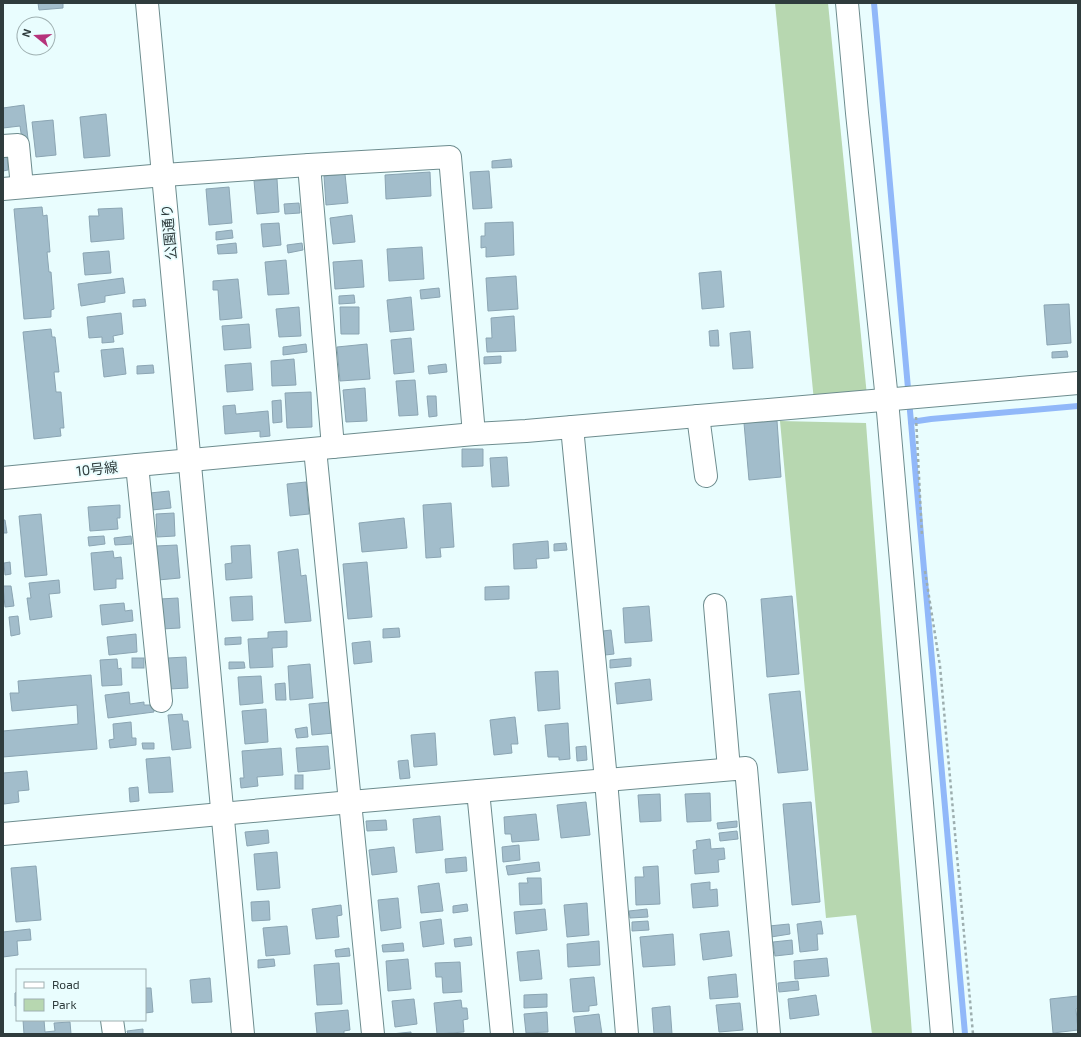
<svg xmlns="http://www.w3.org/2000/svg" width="1081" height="1037" viewBox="0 0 1081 1037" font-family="'Exo 2','Noto Sans JP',sans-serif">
<rect width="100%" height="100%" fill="#e9fdfe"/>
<!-- green -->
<g fill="#b7d7b0">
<path d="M775,3H828L867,396L814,401Z"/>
<path d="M780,421L866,423L912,1034H872L856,915L826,918Z"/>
</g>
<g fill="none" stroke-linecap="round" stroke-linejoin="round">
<!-- stream -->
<g stroke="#91b8f9" stroke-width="6">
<path d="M874,3L965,1034"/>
<path d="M911,422L931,419L1078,406"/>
</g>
</g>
<!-- building -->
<g fill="#a2bdcb" stroke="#8ba5b3">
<path d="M38,3H63V8L39,10Z"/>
<path d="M24,105L28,139L22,140L20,126L3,128V108Z"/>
<path d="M106,114L110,156L84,158L80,117Z"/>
<path d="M53,120L56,155L36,157L32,122Z"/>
<path d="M3,156H7L8,170L3,171Z"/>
<path d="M511,159L512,167L492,168V161Z"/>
<path d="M489,171L492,208L473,209L470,172Z"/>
<path d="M430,172L431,196L386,199L385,175Z"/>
<path d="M345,174L348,203L326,205L324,176Z"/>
<path d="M277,179L279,212L257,214L254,181Z"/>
<path d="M229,187L232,223L209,225L206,189Z"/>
<path d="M299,203L300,213L285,214L284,204Z"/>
<path d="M42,207L43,216L47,215L50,252H47L49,272H51L54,309L51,310V317L24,319L14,209Z"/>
<path d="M122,208L124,239L91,242L89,216H99L98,209Z"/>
<path d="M352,215L355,242L333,244L330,218Z"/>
<path d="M513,222L514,255L486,257V247L481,248V236H485V223Z"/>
<path d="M279,223L281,245L263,247L261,224Z"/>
<path d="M232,230L233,238L216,240V232Z"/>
<path d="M236,243L237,253L218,254L217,245Z"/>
<path d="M302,243L303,250L288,253L287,245Z"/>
<path d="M422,247L424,279L389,281L387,249Z"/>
<path d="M109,251L111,273L85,275L83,253Z"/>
<path d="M286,260L289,294L268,295L265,262Z"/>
<path d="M362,260L364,287L335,289L333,262Z"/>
<path d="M721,271L724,307L702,309L699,273Z"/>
<path d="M516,276L518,309L488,311L486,278Z"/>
<path d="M123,278L125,293L105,296V302L81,306L78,284Z"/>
<path d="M238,279L242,318L220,320L218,290H213V281Z"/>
<path d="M439,288L440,297L421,299L420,290Z"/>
<path d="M354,295L355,303L339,304V296Z"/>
<path d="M411,297L414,330L390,332L387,300Z"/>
<path d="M145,299L146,306L133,307V300Z"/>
<path d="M1069,304L1071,343L1047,345L1044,305Z"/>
<path d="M299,307L301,336L279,337L276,309Z"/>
<path d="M340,307H359V334H341Z"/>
<path d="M121,313L123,334L113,336L114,342L102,343V337L89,338L87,317Z"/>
<path d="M514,316L516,351L487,352L486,338H492L491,318Z"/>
<path d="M249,324L251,348L224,350L222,326Z"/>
<path d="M51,329L52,337H55L59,372H54L56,392H61L64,428H60L61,436L34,439L23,332Z"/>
<path d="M718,330L719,346H710L709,331Z"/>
<path d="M750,331L753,368L733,369L730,333Z"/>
<path d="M411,338L414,372L394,374L391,340Z"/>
<path d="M306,344L307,352L283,355V347Z"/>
<path d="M367,344L370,379L340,381L337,347Z"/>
<path d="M123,348L126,374L104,377L101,350Z"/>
<path d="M1067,351L1068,357L1052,358V352Z"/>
<path d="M501,356V363L484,364V357Z"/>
<path d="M294,359L296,385L272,386L271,361Z"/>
<path d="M251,363L253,390L227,392L225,365Z"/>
<path d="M446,364L447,372L429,374L428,366Z"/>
<path d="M153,365L154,373L137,374V366Z"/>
<path d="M415,380L418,415L399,416L396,381Z"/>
<path d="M365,388L367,421L346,422L343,390Z"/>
<path d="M311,392L312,427L287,428L285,393Z"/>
<path d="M427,396H436L437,416L429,417Z"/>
<path d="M281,400L282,422L273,423L272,401Z"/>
<path d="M235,405L236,414L268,411L270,436L260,437V431L225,434L223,406Z"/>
<path d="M777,421L781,477L749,480L744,423Z"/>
<path d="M462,449H483V466L462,467Z"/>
<path d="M507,457L509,486L492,487L490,458Z"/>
<path d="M306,482L309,514L290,516L287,484Z"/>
<path d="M169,491L171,508L152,510L150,493Z"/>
<path d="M451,503L454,547L440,548L441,557L426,558L423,505Z"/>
<path d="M120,505V518H117L118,529L90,531L88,507Z"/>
<path d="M174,513L175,536L157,537L156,514Z"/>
<path d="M41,514L47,575L25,577L19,516Z"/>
<path d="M404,518L407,548L362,552L359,523Z"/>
<path d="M3,520H5L7,533H3Z"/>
<path d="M104,536L105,544L89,546L88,537Z"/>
<path d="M131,536L132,544L115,545L114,538Z"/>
<path d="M548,541L549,558L536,559L537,568L514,569L513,544Z"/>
<path d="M566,543L567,550L554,551V544Z"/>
<path d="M177,545L180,578L158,580L156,546Z"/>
<path d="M250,545L252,578L226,580L225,564L232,563L231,546Z"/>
<path d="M298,549L301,576L306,575L311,621L285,623L278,552Z"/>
<path d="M113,551L114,558L121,557L123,579H116V588L94,590L91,553Z"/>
<path d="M10,562L11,574L5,575L4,563Z"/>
<path d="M367,562L372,617L348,619L343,564Z"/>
<path d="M59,580L60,593L49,594L52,617L30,620L27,598H31L29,583Z"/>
<path d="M3,586H11L14,606L5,607Z"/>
<path d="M509,586V599L485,600V587Z"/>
<path d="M252,596L253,620L232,621L230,597Z"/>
<path d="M792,596L799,674L767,677L761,599Z"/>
<path d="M178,598L180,628L161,629L160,599Z"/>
<path d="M124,603L125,611L132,610L133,621L102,625L100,605Z"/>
<path d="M649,606L652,641L625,643L623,608Z"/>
<path d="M18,616L20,634L11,636L9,617Z"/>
<path d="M399,628L400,637L383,638V629Z"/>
<path d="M611,630L614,654L605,655L603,631Z"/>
<path d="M287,631V647L272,648L273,667L250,668L248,639L268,638V632Z"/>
<path d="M136,634L137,652L109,655L107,637Z"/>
<path d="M241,637V644L225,645V638Z"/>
<path d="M370,641L372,662L354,664L352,643Z"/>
<path d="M186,657L188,688L169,689L168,658Z"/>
<rect x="132" y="658" width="12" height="10"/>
<path d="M631,658V666L610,668V660Z"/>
<path d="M117,659L118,669L121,668L122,685L102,686L100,660Z"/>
<path d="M229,662H244L245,668L229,669Z"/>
<path d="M310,664L313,698L290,700L288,666Z"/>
<path d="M558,671L560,709L538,711L535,672Z"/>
<path d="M91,675L97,749L3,757V731L78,724L77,705L12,711L10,693H19L18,681Z"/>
<path d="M261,676L263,703L240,705L238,677Z"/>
<path d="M650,679L652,700L617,704L615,683Z"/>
<path d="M285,683L286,700H276L275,684Z"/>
<path d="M800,691L808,770L778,773L769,694Z"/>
<path d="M129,692L130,704L144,702V705H153L154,712L108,718L105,695Z"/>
<path d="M331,702L334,733L312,735L309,704Z"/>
<path d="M266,709L268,742L245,744L242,711Z"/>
<path d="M182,714L183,721H188L191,748L172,750L168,715Z"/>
<path d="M515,717L518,744H511L512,753L494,755L490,720Z"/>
<path d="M131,722L132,738H136V745L110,748L109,740L114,739L113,724Z"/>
<path d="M568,723L570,759L559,760V757H548L545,725Z"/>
<path d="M307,727L308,737L297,738L295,729Z"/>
<path d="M435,733L437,765L414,767L411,735Z"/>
<path d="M142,743H154V749H143Z"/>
<path d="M328,746L330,769L298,772L296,748Z"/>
<path d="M586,746L587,760L577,761L576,747Z"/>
<path d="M281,748L283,775L257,777L258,786L241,788L240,778H244L242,751Z"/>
<path d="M170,757L173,792L149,793L146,759Z"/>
<path d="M408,760L410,778L400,779L398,761Z"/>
<path d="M27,771L29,790L18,791L19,802L4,804L3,797V773Z"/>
<rect x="295" y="775" width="8" height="14"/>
<path d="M138,787L139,801L130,802L129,788Z"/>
<path d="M710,793L711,821L687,822L685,794Z"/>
<path d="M660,794L661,821L640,822L638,795Z"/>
<path d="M586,802L590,835L561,838L557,805Z"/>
<path d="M811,802L820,902L792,905L783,804Z"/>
<path d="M536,814L539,840L512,842L511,834H505L504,817Z"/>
<path d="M440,816L443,850L416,853L413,819Z"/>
<path d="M386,820L387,830L367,831L366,821Z"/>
<path d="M737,821V827L718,829L717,823Z"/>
<path d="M268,830L269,843L247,846L245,832Z"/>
<path d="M737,831L738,839L720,841L719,833Z"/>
<path d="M710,839L711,849L724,848L725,859L718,860L719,872L695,874L693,850L697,849L696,841Z"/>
<path d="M519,845L520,860L503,862L502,847Z"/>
<path d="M394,847L397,872L372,875L369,850Z"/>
<path d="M277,852L280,888L257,890L254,854Z"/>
<path d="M466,857L467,871L446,873L445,859Z"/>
<path d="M539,862L540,871L508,875L506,866Z"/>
<path d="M36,866L41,920L16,922L11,868Z"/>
<path d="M658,866L660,904L636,905L635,877H644L643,867Z"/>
<path d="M527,878H541L542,904L520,905L519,883H528Z"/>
<path d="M710,882V890L717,889L718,906L693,908L691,884Z"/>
<path d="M439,883L443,911L421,913L418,886Z"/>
<path d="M398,898L401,928L381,931L378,900Z"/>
<path d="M269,901L270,920L252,921L251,902Z"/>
<path d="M587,903L589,935L567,937L564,905Z"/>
<path d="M467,904L468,911L453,913V906Z"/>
<path d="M341,905L342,915L337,916L339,937L316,939L312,909Z"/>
<path d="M545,909L547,930L516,934L514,912Z"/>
<path d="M647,909L648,917L630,918L629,911Z"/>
<path d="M441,919L444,944L423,947L420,922Z"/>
<path d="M648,921L649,930L632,931V922Z"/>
<path d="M821,921L823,934H817L818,950L800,952L797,924Z"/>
<path d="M789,924L790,934L771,937L769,926Z"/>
<path d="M287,926L290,954L266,956L263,928Z"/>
<path d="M30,929L31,940L17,941L18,955L3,957V932Z"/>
<path d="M729,931L732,956L703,960L700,934Z"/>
<path d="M673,934L675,965L643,967L640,937Z"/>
<path d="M471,937L472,945L455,947L454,939Z"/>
<path d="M792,940L793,954L775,956L773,942Z"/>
<path d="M599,941L600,965L568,967L567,944Z"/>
<path d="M403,943L404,951L383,952L382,945Z"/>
<path d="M349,948L350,956L336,957L335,950Z"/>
<path d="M539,950L542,979L520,981L517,952Z"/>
<path d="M827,958L829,976L795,979L794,961Z"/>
<path d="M274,959L275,966L258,968V960Z"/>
<path d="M408,959L411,989L388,991L386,961Z"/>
<path d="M460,962L462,992L443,993L442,977H436L435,963Z"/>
<path d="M339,963L342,1004L317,1005L314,965Z"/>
<path d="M736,974L738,997L710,999L708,977Z"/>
<path d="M594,977L597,1005L589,1006V1011L573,1012L570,979Z"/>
<path d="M210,978L212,1002L192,1003L190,980Z"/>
<path d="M798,981L799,990L779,992L778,983Z"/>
<path d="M145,988H151L153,1012L145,1013Z"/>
<path d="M17,992V1006H15V993Z"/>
<path d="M547,994V1007L524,1008V995Z"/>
<path d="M816,995L819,1015L790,1019L788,999Z"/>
<path d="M1078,996V1008L1076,1009L1078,1030L1053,1033L1050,999Z"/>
<path d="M414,999L417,1024L395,1027L392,1001Z"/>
<path d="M461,1000L462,1008H467L468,1019L463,1020L464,1032L437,1034L434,1003Z"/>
<path d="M740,1003L743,1030L719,1032L716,1005Z"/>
<path d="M670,1006L672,1034H654L652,1008Z"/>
<path d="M348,1010L350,1030L344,1031V1034H317L315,1013Z"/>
<path d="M547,1012L548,1032L526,1033L524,1014Z"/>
<path d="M599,1014L602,1034H576L574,1017Z"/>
<path d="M23,1020H44L45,1032L55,1031L54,1023L70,1022L71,1034H24Z"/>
<path d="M143,1029V1034H128L127,1031Z"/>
<path d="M411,1032V1034H391Z"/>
</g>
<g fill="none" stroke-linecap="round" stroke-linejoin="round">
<defs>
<g id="minor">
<path d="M147,3L243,1034"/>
<path d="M847,3L857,113L887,400L942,1034"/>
<path d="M3,146L18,145L22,187"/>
<path d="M309,165L333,447"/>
<path d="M3,189L164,175L309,165L450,157L474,434"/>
<path d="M698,416L706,476"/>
<path d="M572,427L606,780L627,1034"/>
<path d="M315,449L373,1034"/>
<path d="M137,465L161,701"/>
<path d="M3,478L137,465L474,434L526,431L1078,383"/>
<path d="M715,605L729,769"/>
<path d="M478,791L746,768L769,1034"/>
<path d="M3,834L351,802L478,791L502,1034"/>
<path d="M112,1020L114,1034"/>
</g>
</defs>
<!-- minor casing -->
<use href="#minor" stroke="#6d8c8e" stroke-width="24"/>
<!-- path -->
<g stroke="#9daeaf" stroke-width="2.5" stroke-dasharray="3 3" stroke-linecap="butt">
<path d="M916,417L922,536"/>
<path d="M925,571L940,666L973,1034"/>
</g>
<!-- minor -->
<use href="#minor" stroke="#fff" stroke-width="22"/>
</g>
<g text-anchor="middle" stroke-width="3.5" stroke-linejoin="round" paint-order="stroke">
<!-- street labels -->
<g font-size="14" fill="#2f3c3d" stroke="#e9fdfe">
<text transform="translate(169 232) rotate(-95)" y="5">公園通り</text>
<text transform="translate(97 469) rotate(-6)" y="5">10号線</text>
</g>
</g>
<!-- border -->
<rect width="1081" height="1037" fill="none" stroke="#2f3c3d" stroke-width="8"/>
<!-- legend -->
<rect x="16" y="969" width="130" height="52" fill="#e9fdfe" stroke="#9fb0b1"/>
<rect x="24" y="982" width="20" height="6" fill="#ffffff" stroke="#9fb0b1"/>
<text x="52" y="989" font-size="12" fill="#2f3c3d">Road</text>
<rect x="24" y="999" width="20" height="12" fill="#b7d7b0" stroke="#9fb0b1"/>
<text x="52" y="1009" font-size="12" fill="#2f3c3d">Park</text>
<!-- north arrow -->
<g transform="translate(36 36) rotate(288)"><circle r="19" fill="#e9fdfe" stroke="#9fb0b1"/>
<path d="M0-3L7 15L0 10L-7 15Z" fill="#b5337b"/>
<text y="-6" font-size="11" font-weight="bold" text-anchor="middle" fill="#2f3c3d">N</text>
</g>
</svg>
